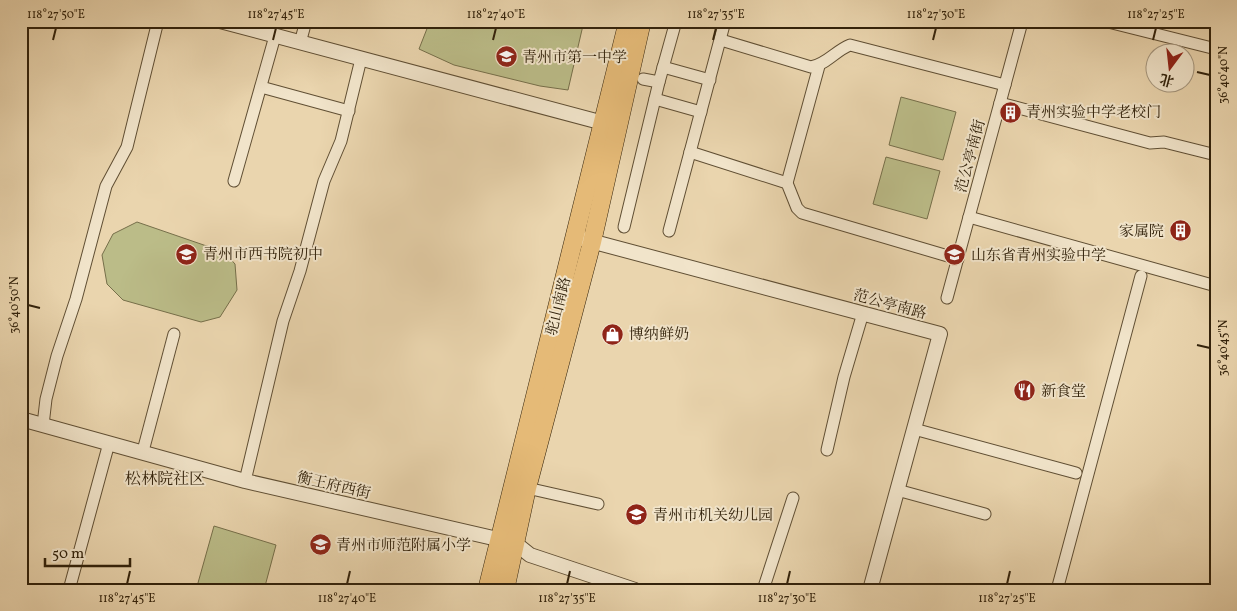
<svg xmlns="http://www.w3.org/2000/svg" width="1237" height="611" viewBox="0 0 1237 611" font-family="Vollkorn,'Noto Serif SC',serif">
<rect width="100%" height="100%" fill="#ead5ae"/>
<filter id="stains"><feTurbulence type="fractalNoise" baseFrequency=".004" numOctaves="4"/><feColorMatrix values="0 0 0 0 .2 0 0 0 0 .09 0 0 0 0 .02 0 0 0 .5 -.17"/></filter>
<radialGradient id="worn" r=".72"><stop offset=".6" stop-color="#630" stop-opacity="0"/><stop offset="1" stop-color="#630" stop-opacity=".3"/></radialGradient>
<!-- green -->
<g fill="#bbbc88" stroke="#766f4a">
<path d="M430,21H584L568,90L540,86L454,65L419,49Z"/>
<path d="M901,97L956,112L943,160L889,145Z"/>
<path d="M886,157L940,171L927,219L873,204Z"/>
<path d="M137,222L224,252L235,264L237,290L220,317L201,322L123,300L107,284L102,255L113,234Z"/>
<path d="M214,526L276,545L264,590H196Z"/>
</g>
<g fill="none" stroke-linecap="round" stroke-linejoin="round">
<defs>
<g id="minor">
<path d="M1104,21L1216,49"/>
<path d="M721,40L811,67C827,64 835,51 850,45L1005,85"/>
<path d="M300,43L306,21"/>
<path d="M663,67L710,80"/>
<path d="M643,79L659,82"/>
<path d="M261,87L349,111"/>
<path d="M655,99L701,112"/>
<path d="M1000,103L1150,143L1164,142L1216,155"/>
<path d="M690,152L787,183L797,208L802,213L958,259"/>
<path d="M234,181L275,36"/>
<path d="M787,183L819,66"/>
<path d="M969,217L1216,286"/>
<path d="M624,227L659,82L676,21"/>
<path d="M669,231L725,21"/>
<path d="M947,298L1022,22"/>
<path d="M43,425L46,399L57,356L76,299L106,186L127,147L158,21"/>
<path d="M914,429L1076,473"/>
<path d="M827,450L844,377L863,313"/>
<path d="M143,451L174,334"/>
<path d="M245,481L283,321L300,271L324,181L341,141L361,59"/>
<path d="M527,488L598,504"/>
<path d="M897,490L985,514"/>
<path d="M69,590L109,443"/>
<path d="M763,590L793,498"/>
<path d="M1057,590L1141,276"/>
</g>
<g id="tertiary">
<path d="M220,21L611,125"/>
<path d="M583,239L940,334L870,590"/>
<path d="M21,419L245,481L515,543L530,555L635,590"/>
</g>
<g id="primary">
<path d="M487,590L628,21"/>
<path d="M505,590L527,488L592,242L642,21"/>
</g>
</defs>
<!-- minor casing -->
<use href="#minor" stroke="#604f34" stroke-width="13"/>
<!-- tertiary casing -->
<use href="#tertiary" stroke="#604f34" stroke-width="16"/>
<!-- primary casing -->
<use href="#primary" stroke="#32220b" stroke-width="19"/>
<!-- minor -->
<use href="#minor" stroke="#f1e4ca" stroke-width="11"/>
<!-- tertiary -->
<use href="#tertiary" stroke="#f1e4ca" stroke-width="14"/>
<!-- primary -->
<use href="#primary" stroke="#e5ba77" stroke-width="18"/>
</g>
<!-- ticks -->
<path fill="none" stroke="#32220b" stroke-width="2" d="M53,40L56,28M273,40L276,28M493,40L496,28M713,40L716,28M933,40L936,28M1153,40L1156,28M1197,72L1210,75M28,305L40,308M1197,345L1210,348M127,584L130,571M347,584L350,571M567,584L570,571M787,584L790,571M1007,584L1010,571"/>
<!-- icons -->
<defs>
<symbol id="school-disc" viewBox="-11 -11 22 22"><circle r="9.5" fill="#8f2418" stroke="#f1e4ca"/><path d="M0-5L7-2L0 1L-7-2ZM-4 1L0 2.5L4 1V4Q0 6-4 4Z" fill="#fff"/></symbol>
<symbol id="building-disc" viewBox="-11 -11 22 22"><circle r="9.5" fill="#8f2418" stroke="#f1e4ca"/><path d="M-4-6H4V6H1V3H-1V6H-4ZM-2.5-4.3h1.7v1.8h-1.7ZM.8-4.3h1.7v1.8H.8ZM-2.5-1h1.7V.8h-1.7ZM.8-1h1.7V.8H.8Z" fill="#fff"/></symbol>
<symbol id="shop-disc" viewBox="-11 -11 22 22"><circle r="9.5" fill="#8f2418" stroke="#f1e4ca"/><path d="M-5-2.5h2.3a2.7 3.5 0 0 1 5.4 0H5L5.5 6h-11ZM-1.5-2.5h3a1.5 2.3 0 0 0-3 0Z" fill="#fff"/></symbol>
<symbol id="restaurant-disc" viewBox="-11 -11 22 22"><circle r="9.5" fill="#8f2418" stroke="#f1e4ca"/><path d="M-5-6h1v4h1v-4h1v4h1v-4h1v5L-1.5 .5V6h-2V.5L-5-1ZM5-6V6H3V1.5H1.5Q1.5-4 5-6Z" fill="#fff"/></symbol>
</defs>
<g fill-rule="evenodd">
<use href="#school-disc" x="494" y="44" width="25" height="25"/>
<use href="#building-disc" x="998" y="100" width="25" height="25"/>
<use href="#building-disc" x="1168" y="218" width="25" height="25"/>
<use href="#school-disc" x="174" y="242" width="25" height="25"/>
<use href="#school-disc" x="942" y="242" width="25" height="25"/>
<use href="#shop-disc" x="600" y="322" width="25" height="25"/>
<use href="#restaurant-disc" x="1012" y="378" width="25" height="25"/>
<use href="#school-disc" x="624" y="502" width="25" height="25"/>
<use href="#school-disc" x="308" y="532" width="25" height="25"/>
</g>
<g text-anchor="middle" stroke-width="4" stroke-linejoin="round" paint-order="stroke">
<!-- poi labels -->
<g font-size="15" fill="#32220b" stroke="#f1e4ca" text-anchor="start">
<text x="522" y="62">青州市第一中学</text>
<text x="1026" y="117">青州实验中学老校门</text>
<text x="1164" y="236" text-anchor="end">家属院</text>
<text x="203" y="259">青州市西书院初中</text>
<text x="971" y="260">山东省青州实验中学</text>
<text x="629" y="339">博纳鲜奶</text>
<text x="1041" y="396">新食堂</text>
<text x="653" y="520">青州市机关幼儿园</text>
<text x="336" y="550">青州市师范附属小学</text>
</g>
<!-- street labels -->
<g font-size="15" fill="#32220b" stroke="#f1e4ca">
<text transform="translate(970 156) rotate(-75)" y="5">范公亭南街</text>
<text transform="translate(890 304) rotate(15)" y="5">范公亭南路</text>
<text transform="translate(558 306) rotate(-76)" y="5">驼山南路</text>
<text transform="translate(334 485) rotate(13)" y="5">衡王府西街</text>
</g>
<!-- neighbourhood labels -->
<g font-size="16" fill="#32220b" stroke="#f1e4ca">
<text x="165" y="484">松林院社区</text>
</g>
</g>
<!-- margin -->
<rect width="1237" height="611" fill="none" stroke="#ead5ae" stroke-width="55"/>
<!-- north arrow -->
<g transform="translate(1170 68) rotate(195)"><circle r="24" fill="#f1e4ca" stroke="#a5967e"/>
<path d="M0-4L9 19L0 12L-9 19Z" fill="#8f2418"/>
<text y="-8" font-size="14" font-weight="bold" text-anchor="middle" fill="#32220b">北</text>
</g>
<!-- scale -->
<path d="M45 558v8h85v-8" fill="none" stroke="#32220b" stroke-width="2.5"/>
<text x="52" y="558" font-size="15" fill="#32220b" stroke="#f1e4ca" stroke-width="4" paint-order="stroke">50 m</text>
<rect x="28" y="28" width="1182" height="556" fill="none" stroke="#32220b" stroke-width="2"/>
<g font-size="12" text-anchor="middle" fill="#32220b">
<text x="56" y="18">118°27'50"E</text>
<text x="276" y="18">118°27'45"E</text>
<text x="496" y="18">118°27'40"E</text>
<text x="716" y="18">118°27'35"E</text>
<text x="936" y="18">118°27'30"E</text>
<text x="1156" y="18">118°27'25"E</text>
<text transform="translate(1223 75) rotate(-90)" y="4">36°40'40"N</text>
<text transform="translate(14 305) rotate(-90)" y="4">36°40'50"N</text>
<text transform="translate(1223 348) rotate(-90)" y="4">36°40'45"N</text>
<text x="127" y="602">118°27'45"E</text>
<text x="347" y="602">118°27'40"E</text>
<text x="567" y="602">118°27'35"E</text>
<text x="787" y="602">118°27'30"E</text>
<text x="1007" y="602">118°27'25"E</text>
</g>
<rect width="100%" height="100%" filter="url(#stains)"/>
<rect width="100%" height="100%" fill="url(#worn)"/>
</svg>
